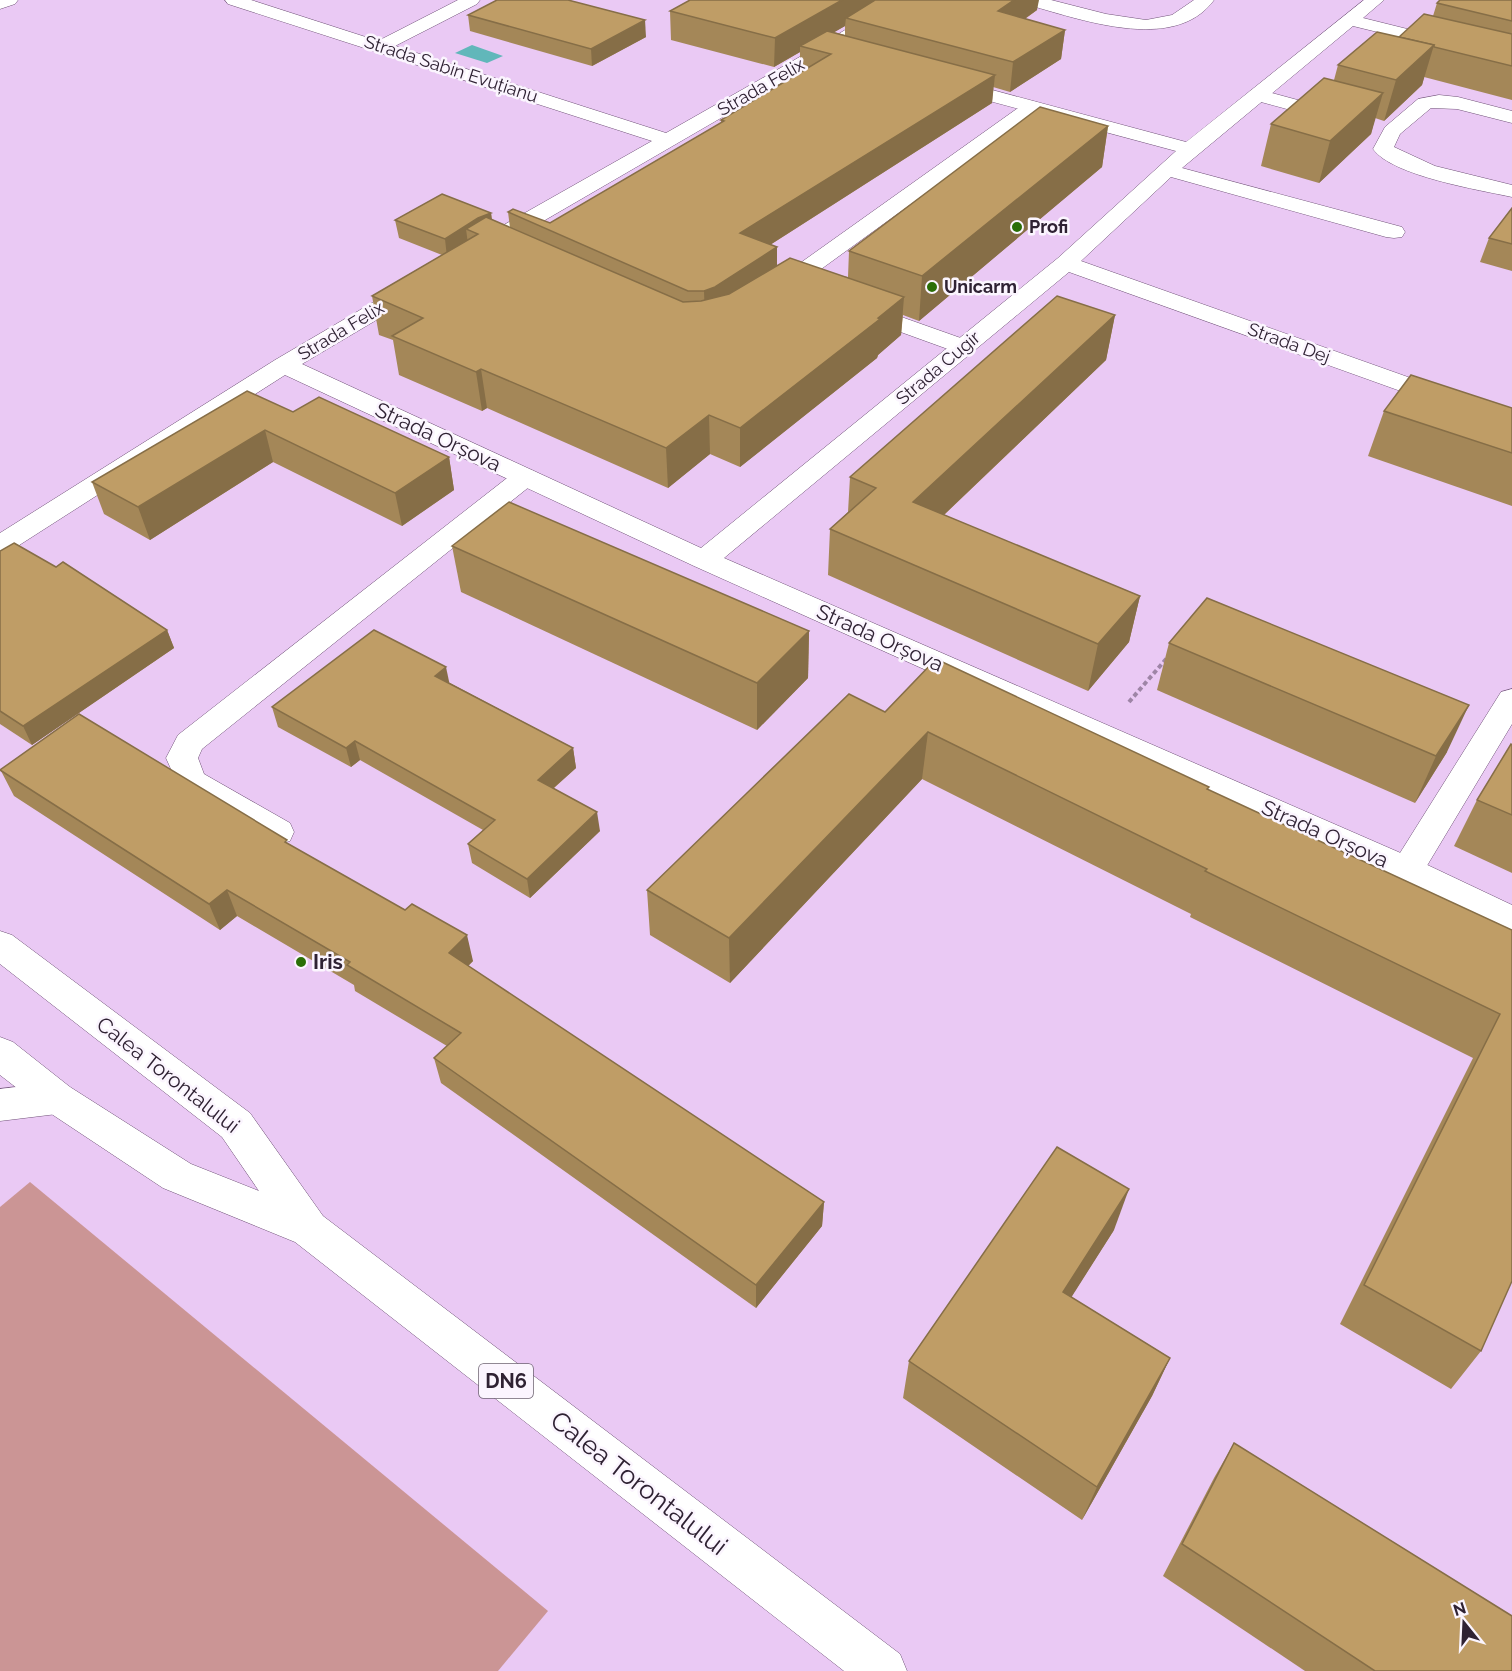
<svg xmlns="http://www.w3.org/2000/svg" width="1512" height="1671" viewBox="0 0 1512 1671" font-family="Raleway,sans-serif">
<rect width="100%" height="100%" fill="#eac9f4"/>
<!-- green -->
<path fill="#cb9595" d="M30,1182L548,1611L498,1671H0V1207Z"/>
<!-- water -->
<path fill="#61b7ba" d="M472,45L503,56L487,63L455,53Z"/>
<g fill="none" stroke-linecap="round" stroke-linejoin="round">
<defs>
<g id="service">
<path d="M1022,0H1051L1106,14L1146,20L1172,15L1194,0H1214C1174,55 1077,18 1025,4Z"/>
<path d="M1257,89L1342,112L1345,116L1342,120L1335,122L1250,99L1248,95L1250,91Z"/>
<path d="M1439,95L1458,97L1512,111V123L1457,109L1431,108L1400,134L1394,147L1435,166L1512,185V197C1480,190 1392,176 1373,149L1385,127L1418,99Z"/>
<path d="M1032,101L1039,103L1042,107L1039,111L784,296L776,298L768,296L765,291L768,286L1025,103Z"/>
<path d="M859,302L972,342L976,347L972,352L964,354L956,352L851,314L847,309L851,304Z"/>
<path d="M525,469L534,471L538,477L534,483L202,749L198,758L204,774L290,823L294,832L290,841L278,844L266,841L180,789L166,758L178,735L516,471Z"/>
<path d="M1512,689V724L1419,879L1407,883L1395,879L1390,870L1395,861L1501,692Z"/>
<path d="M57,1082L70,1087L76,1098L70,1109L57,1114L0,1121V1089Z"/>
</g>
<g id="minor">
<path d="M0,0H18L15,4L0,9Z"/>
<path d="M225,0H251L378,41L458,0H480L477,4L395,46L666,133L819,46L894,0H915L831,54L502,245L494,247L486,245L483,240L486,235L652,141L228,4Z"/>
<path d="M1364,0H1384L1363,18L1512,55V65L1353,26L1182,168L1402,227L1405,232L1402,237L1394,238L1386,237L1171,177L1081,261L1512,414V431L1069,272L724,558L1419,861L1512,905V933L694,566L285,375L10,551L0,554V533L275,360L406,283L414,281L422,283L425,288L422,293L302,364L701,548L1058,258L1176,151L941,88L939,84L941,80H955L1186,142Z"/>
</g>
<path id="primary" d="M0,931L12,935L250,1113L323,1216L900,1654L907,1671H844L295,1242L163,1188L44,1109L0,1075V1037L13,1042L70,1087L191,1164L259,1191L222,1137L0,964Z"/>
</defs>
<!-- service casing -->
<use href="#service" stroke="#705378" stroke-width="1"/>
<!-- minor casing -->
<use href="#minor" stroke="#705378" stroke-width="1"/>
<!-- primary casing -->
<use href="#primary" stroke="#705378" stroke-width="1"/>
<!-- path -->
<path stroke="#9e85a6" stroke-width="4" stroke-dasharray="4.5 3" stroke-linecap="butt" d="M1129,702L1167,658"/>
<!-- service -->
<use href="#service" fill="#fff" fill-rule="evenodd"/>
<!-- minor -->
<use href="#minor" fill="#fff" fill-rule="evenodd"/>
<!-- primary -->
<use href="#primary" fill="#fff" fill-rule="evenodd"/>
</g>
<!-- wall -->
<g fill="#a48758" fill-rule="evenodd">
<path d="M1512,0V100L1424,77L1422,85L1384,121L1375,118L1371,134L1319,183L1261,166L1271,124L1334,80L1338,65L1398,37L1433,16L1437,3Z"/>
<path d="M1037,10L1025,19L1065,30L1061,59L1010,92L993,87L992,103L770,245L777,265L848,277L849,251L1108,126L1102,167L919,321L903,315L901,335L878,355L877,358L740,467L710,454L668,488L487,408L482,411L399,375L393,340L379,335L372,296L442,255L399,238L395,220L491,213L492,220L510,228L508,212L550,223L721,123V120L800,72V52L774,67L671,40L670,11ZM845,26V35L834,32Z"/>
<path d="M468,15L646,37L592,66L470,31Z"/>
<path d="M1512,208V271L1480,262L1489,238Z"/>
<path d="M1115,315L1106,360L944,515L1140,596L1129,642L1088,691L828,575L830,529L848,512L850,477Z"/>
<path d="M1512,408V506L1368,456L1384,411Z"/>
<path d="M293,412L449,457L454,490L402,526L273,462L150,540L104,514L92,482Z"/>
<path d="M452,546L809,631L808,678L757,730L461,592Z"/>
<path d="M0,551L167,630L174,648L32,745L0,724Z"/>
<path d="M1169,643L1447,752L1415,803L1157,690Z"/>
<path d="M450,683L573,748L576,768L554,788L600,831L530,898L472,863L468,844L483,830L360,760L351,767L278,727L272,707Z"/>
<path d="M885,712L1208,790L1512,930L1481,1351L1451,1389L1340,1324L1473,1058L1190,917L1191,914L922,779L730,983L650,935L647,890Z"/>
<path d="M1512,745V873L1454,846L1477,800Z"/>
<path d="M0,769L289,844L473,961L468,966L824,1202L822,1226L756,1308L441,1083L434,1058L447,1046L355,991L354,985L237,916L220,930L14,796Z"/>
<path d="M1114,1230L1071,1297L1170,1358L1152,1396L1082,1520L903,1398L909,1361Z"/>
<path d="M1234,1443L1512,1671H1305L1163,1576L1214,1478Z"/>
</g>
<!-- shaded-wall -->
<g fill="#866e47">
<path d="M842,0H890L846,18L845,26L807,48L800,46V52L774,67L775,38Z"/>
<path d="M1014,0H1039L1037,10L994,40L998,11Z"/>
<path d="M645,20L646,37L592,66L591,49Z"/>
<path d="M1065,30L1061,59L1010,92L1013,62Z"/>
<path d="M1434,45L1422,85L1384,121L1396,80Z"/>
<path d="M995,75L992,103L740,264V233Z"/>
<path d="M1383,93L1371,134L1319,183L1330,141Z"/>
<path d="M1108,126L1102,167L919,321L922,276Z"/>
<path d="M491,213L493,231L478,234L466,229L468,244L447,257L445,239L478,218Z"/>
<path d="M777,247V278L705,322L704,291Z"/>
<path d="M904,297L901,335L878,355L877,358L740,467V428Z"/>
<path d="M1115,315L1106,360L908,549L913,502Z"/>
<path d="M481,369L487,408L482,411L476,372Z"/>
<path d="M709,415L710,454L668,488L666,448Z"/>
<path d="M265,430L273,462L150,540L138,507Z"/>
<path d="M449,457L454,490L402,526L395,493Z"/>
<path d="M1140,596L1129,642L1088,691L1098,644Z"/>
<path d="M167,630L174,648L32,745L23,726Z"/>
<path d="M809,631L808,678L757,730V683Z"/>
<path d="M446,667L450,686L435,676Z"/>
<path d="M1469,705L1447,752L1415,803L1436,756Z"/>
<path d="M928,732L922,779L730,983L729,938Z"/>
<path d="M355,741L360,760L351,767L346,748Z"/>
<path d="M573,748L576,768L541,799L538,780Z"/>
<path d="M597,812L600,831L530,898L527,879Z"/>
<path d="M227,890L237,916L220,930L209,904Z"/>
<path d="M467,935L473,961L455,979L449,953Z"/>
<path d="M1129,1189L1114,1230L1050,1331L1063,1292Z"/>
<path d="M824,1202L822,1226L756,1308V1285Z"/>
<path d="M1170,1358L1152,1396L1082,1520L1097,1487Z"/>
</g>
<!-- building -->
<g fill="#bf9d66" stroke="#866e47" stroke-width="1.5">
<path d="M497,0H568L645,20L591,49L468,15Z"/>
<path d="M690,0H842L775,38L670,11Z"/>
<path d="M875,0H1014L998,11L1065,30L1013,62L846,18Z"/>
<path d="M1440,0H1512V21L1437,3Z"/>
<path d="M1424,14L1512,34V66L1434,47V45L1399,37Z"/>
<path d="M827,31L995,75L740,233L777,247L715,287L704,291H688L508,212L513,209L550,223L724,121L721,120L831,54L800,46Z"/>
<path d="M1377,32L1434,45L1396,80L1338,65Z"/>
<path d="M1324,78L1383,93L1330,141L1271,124Z"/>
<path d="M1040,107L1108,126L922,276L849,251Z"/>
<path d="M442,194L491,213L478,218L445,239L395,220Z"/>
<path d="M1512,208V244L1489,238Z"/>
<path d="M486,217L683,302L701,301L729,294L790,258L904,297L878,318L880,319L740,428L709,415L666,448L481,369L476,372L392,336L423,318L372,296L478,234L466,229Z"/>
<path d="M1057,296L1115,315L913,502L1140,596L1098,644L830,529L876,488L850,477Z"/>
<path d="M1411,375L1512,408V453L1384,411Z"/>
<path d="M247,391L293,412L319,397L449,457L395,493L265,430L138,507L92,482Z"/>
<path d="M509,502L809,631L757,683L452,546Z"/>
<path d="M14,543L56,567L63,562L167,630L23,726L0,711V551Z"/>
<path d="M1207,598L1469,705L1436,756L1169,643Z"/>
<path d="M374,630L446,667L435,676L573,748L538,780L597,812L527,879L468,844L495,820L355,741L346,748L272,707Z"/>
<path d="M936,659L1209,787L1207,789L1512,930V1281L1481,1351L1364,1285L1500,1014L1205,871L1207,869L928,732L729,938L647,890L849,694L885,712Z"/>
<path d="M79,714L287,840L285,842L405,910L412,904L467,935L449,953L824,1202L756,1285L434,1058L461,1033L347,965L350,962L227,890L209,904L0,770Z"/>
<path d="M1511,744L1512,745V815L1477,800Z"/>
<path d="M1057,1147L1129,1189L1063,1292L1170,1358L1097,1487L909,1361Z"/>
<path d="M1234,1443L1512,1616V1671H1375L1182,1544Z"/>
</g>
<!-- markers -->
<g fill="#2a6e07" stroke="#fbf5fe" stroke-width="2">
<circle cx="1017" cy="227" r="6"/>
<circle cx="932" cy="287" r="6"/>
<circle cx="301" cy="962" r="6"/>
</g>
<g text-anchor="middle" stroke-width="5" stroke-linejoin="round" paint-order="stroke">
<!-- far-street labels -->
<g font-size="18" fill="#2f2233" stroke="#fbf5fe">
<text transform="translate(451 69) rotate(18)" y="6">Strada Sabin Evuțianu</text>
<text transform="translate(761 87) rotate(-30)" y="6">Strada Felix</text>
<text transform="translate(341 331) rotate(-31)" y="6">Strada Felix</text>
<text transform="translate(1289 343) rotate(20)" y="6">Strada Dej</text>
<text transform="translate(938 368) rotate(-40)" y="6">Strada Cugir</text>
</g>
<!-- far-poi labels -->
<g font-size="18" font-weight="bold" fill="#2f2233" stroke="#fbf5fe" text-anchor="start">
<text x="1029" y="233">Profi</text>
<text x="944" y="293">Unicarm</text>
</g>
<!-- shield labels -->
<rect fill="#fbf5fe" stroke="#6c6170" stroke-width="1.5" x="479" y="1364" width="54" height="34" rx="4.5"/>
<g font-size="20" font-weight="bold" fill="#2f2233">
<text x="506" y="1388">DN6</text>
</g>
<!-- street labels -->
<g font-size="21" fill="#2f2233" stroke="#fbf5fe">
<text transform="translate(438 437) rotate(25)" y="7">Strada Orșova</text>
<text transform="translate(880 638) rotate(24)" y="7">Strada Orșova</text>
<text transform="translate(1325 834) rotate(24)" y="7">Strada Orșova</text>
<text transform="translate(168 1075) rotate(38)" y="7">Calea Torontalului</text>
</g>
<!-- poi labels -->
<g font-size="21" font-weight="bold" fill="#2f2233" stroke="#fbf5fe" text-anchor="start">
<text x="313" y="969">Iris</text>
</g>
<!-- near-street labels -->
<g font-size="26" fill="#2f2233" stroke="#fbf5fe">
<text transform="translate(639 1483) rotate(38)" y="9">Calea Torontalului</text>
</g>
</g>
<!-- north arrow -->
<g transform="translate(1464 1623) rotate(342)" stroke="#fbf5fe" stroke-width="4.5" paint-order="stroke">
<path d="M0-4.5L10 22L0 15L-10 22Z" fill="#2f2233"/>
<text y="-9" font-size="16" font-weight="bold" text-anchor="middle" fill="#2f2233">N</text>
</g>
</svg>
